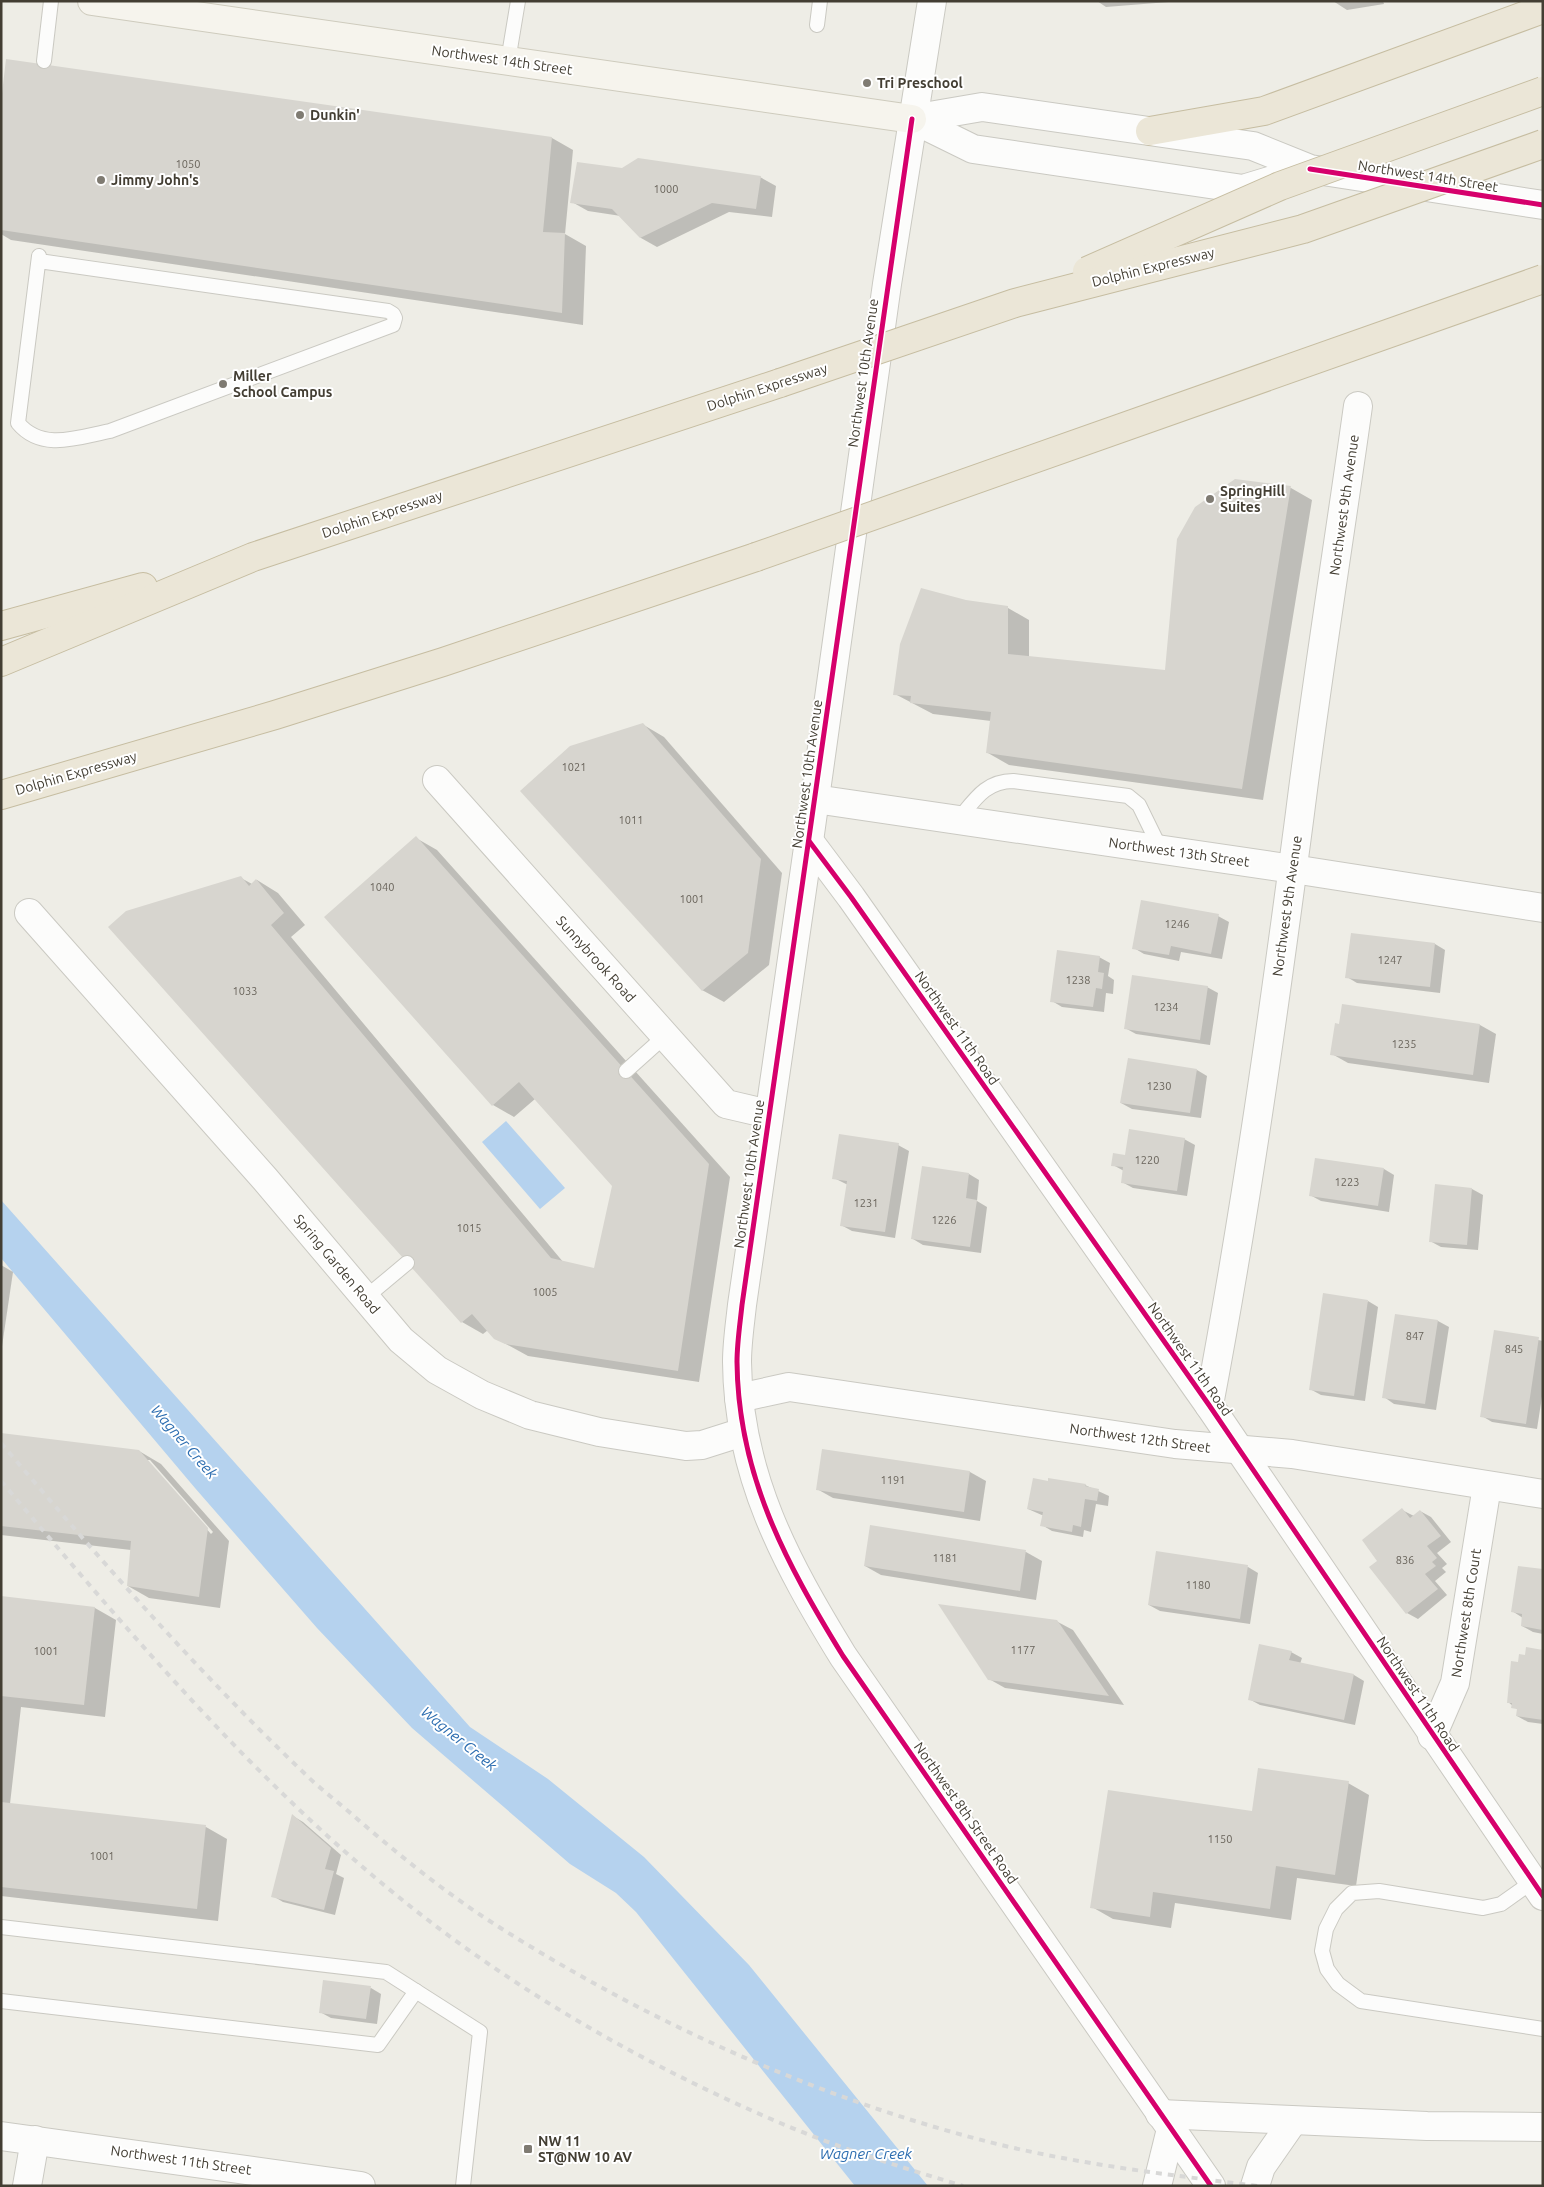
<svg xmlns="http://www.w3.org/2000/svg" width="1544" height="2187" viewBox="0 0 1544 2187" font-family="Ubuntu,sans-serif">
<rect width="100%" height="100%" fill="#eeede6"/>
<!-- water -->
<g fill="#b5d2ee">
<path d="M506,1121L565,1188L540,1209L482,1142Z"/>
<path d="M1,1200L470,1727L548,1779L644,1857L749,1965L928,2186H855L636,1912L616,1893L570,1864L412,1728L317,1628L195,1488L1,1258Z"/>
</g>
<!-- shadow -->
<g fill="#0003" fill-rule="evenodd">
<path d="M1097,1H1181L1106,7Z"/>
<path d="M1333,1H1383L1384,4L1347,10Z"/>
<path d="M1,115L552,138L573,150L565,234L586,246L583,325L11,240L1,234Z"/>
<path d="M622,170L760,177L776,186L772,217L729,212L657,247L641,238L621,216L588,211L572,202Z"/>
<path d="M1235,480L1291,488L1312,500L1263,800L1009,765L988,753L991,721L933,714L895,694L965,601L1008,608L1029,620V658L1166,672Z"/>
<path d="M642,724L664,737L782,873L769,965L724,1002L702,990Z"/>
<path d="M416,838L437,850L730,1177L699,1382L528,1356L495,1338L488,1330L483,1334L462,1322L110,927L241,878L252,884L257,880L278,893L305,925L291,937L564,1263L595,1270L614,1186L535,1099L514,1117L493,1105Z"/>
<path d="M1218,916L1229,922L1222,959L1181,952L1179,961L1144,954L1134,948Z"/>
<path d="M1435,944L1445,950L1440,993L1357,983L1347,977Z"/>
<path d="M1099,957L1110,963L1108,976L1114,980L1113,994L1106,993L1104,1012L1062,1007L1052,1001Z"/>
<path d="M1207,987L1218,993L1210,1045L1136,1034L1125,1028Z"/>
<path d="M1480,1025L1496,1034L1489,1083L1348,1063L1332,1054L1340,1026Z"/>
<path d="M1197,1070L1207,1076L1201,1118L1132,1109L1121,1103Z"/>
<path d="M1184,1139L1195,1145L1187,1196L1133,1188L1122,1182L1124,1171L1113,1165L1126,1157Z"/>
<path d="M898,1145L909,1151L895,1238L852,1231L841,1225L848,1185L834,1178Z"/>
<path d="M1384,1169L1394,1175L1389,1212L1321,1201L1310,1195Z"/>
<path d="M969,1174L979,1180L977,1201L987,1207L981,1253L923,1245L913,1239Z"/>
<path d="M1436,1185L1472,1189L1483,1195L1478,1250L1441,1247L1430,1241Z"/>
<path d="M1,1265L13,1272L1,1353Z"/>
<path d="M1368,1301L1378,1307L1365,1401L1321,1395L1310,1389Z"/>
<path d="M1396,1315L1438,1321L1449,1327L1436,1410L1394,1404L1384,1397Z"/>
<path d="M1495,1331L1543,1341V1390L1537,1429L1492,1422L1482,1416Z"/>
<path d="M1,1434L139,1451L161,1464L229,1541L220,1608L149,1598L128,1586L131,1550L1,1535ZM146,1460H150L213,1532L211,1534Z"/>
<path d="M823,1450L970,1472L986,1481L980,1521L833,1498L817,1489Z"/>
<path d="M1049,1482L1085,1485L1109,1496L1108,1506L1096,1504L1091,1532L1084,1530L1083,1537L1052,1531L1042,1525L1044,1516L1028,1509Z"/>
<path d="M1402,1510L1414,1516L1420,1511L1431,1517L1451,1542L1437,1553L1447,1564L1442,1568L1446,1572L1435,1581L1447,1595L1418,1619L1407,1613L1379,1562Z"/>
<path d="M872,1527L1026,1552L1042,1561L1036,1600L881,1575L865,1566Z"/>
<path d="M1248,1567L1258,1573L1250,1624L1160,1611L1149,1605Z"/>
<path d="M1543,1571V1634L1533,1632L1522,1626L1523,1618L1512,1611Z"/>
<path d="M1,1597L95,1608L116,1620L105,1717L21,1707L10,1804L206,1827L227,1839L218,1921L1,1896Z"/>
<path d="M1056,1621L1073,1630L1124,1705L1005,1688L989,1679Z"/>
<path d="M1543,1651V1724L1528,1722L1517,1716L1518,1710L1508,1702L1519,1663L1526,1657Z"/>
<path d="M1291,1652L1302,1658L1300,1664L1354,1675L1364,1681L1355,1725L1260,1705L1249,1699Z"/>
<path d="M1348,1783L1369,1795L1356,1886L1297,1878L1291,1920L1175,1903L1171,1928L1113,1919L1092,1907L1253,1813Z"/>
<path d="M293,1816L303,1822L341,1855L336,1874L344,1878L335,1915L283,1902L273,1896Z"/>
<path d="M371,1988L381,1994L377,2024L331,2018L320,2012Z"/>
</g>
<!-- building -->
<g fill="#d7d5cf">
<path d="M6,59L552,137L543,232L565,233L562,313L1,230V102Z"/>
<path d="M638,158L761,176L756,209L712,203L640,238L612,209L570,203L577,162L622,168Z"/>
<path d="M1235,479L1291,486L1242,789L986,753L991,712L910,703L911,696L893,695L900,644L921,588L966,600L1008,606V654L1165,670L1177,539L1195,507Z"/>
<path d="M643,723L761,859L748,953L702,991L520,791L570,746Z"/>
<path d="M416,836L709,1164L678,1371L505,1344L494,1339L472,1314L461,1323L108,927L126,911L241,876L249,886L256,879L284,913L271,925L551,1258L594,1268L612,1186L519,1082L492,1106L324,917Z"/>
<path d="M1141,900L1219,914L1211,954L1171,946L1169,955L1132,949Z"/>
<path d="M1351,933L1435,943L1430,987L1345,978Z"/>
<path d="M1057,950L1100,956L1098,972L1104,973L1102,989L1096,988L1093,1007L1050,1002Z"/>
<path d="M1132,975L1208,986L1200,1040L1124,1029Z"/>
<path d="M1342,1004L1480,1024L1473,1075L1330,1055L1335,1023L1339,1024Z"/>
<path d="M1128,1058L1197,1069L1190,1113L1120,1103Z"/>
<path d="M1129,1129L1185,1138L1177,1191L1121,1183L1123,1167L1111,1166L1113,1153L1125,1155Z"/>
<path d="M839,1134L899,1143L885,1232L840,1226L847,1181L832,1179Z"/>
<path d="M1315,1158L1384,1168L1378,1206L1309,1196Z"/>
<path d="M922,1166L969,1173L966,1198L977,1200L970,1247L911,1239Z"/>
<path d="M1435,1184L1472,1188L1467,1245L1429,1242Z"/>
<path d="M1323,1293L1368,1300L1354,1396L1309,1390Z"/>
<path d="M1395,1314L1438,1320L1425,1404L1382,1398Z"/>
<path d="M1494,1330L1539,1337L1526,1424L1480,1417Z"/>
<path d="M1,1433L139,1450L208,1528L199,1597L127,1586L131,1541L1,1526Z"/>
<path d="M822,1449L970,1471L964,1512L816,1490Z"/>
<path d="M1033,1478L1048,1481V1478L1086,1484L1085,1486L1099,1489L1097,1501L1085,1499L1081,1527L1073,1525L1072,1532L1040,1526L1043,1512L1027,1509Z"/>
<path d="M1402,1508L1410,1518L1420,1510L1441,1536L1427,1546L1437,1558L1432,1562L1436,1566L1425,1574L1438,1589L1406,1614L1369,1567L1377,1561L1362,1540Z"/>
<path d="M870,1525L1026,1550L1020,1591L864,1566Z"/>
<path d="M1156,1551L1248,1565L1240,1619L1148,1605Z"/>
<path d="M1518,1566L1543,1569L1542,1630L1521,1626L1522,1614L1511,1612Z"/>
<path d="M1,1596L95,1607L84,1705L1,1696Z"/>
<path d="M938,1604L1057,1620L1109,1696L988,1680Z"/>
<path d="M1259,1644L1292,1651L1289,1660L1354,1674L1344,1720L1248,1700Z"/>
<path d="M1526,1647L1543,1650V1720L1516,1716L1517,1709L1511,1708L1512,1703H1507L1511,1661L1518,1662L1519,1654L1525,1655Z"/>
<path d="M1258,1768L1349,1781L1335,1875L1276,1866L1270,1909L1153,1892L1150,1917L1090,1908L1108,1790L1252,1811Z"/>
<path d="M1,1802L206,1825L197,1909L1,1887Z"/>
<path d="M292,1814L331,1848L325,1869L334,1871L324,1910L271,1897Z"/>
<path d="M323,1980L371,1986L366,2019L319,2013Z"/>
</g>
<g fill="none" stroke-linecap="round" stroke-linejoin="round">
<defs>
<g id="service">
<path d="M817,25L820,1"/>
<path d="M44,61L51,1"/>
<path d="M508,61L518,1"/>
<path d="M39,261L388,311L393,314L395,318L393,325L110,431C79,437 42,452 18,423L39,256"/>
<path d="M958,820C974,801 985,781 1013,781L1128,796L1139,805L1161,850"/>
<path d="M626,1071L665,1036"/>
<path d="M365,1298L407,1263"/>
<path d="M1532,1882L1501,1904L1483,1908L1379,1891L1352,1893L1336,1909L1326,1929L1322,1951L1327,1969L1338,1984L1361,2001L1543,2029"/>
<path d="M1,1927L386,1972L480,2032L463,2186"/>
<path d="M1,2001L378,2045L416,1991"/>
</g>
<g id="minor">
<path d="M437,780L726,1104L769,1114"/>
<path d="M815,799L1293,869L1543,908"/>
<path d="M809,841L851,897L1209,1405L1543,1896"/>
<path d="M29,913L265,1179L401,1340L437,1370L482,1395L530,1415L599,1432L686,1446L702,1445L743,1432"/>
<path d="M739,1398L789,1387L1175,1444L1292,1454L1543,1494"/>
<path d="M1209,1405C1246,1209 1274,1011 1300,813C1317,677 1339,542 1358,406"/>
<path d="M1432,1736L1455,1683L1487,1486"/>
<path d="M27,2186L35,2140"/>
</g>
<g id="tertiary">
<path d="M932,1L887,284L809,841L742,1305C740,1324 737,1343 737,1362C738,1475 786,1563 843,1656L1211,2186"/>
<path d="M912,119L982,107L1253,146L1310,169L1543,205"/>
<path d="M912,119L973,149L1243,189L1276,179"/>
<path d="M1160,2114L1427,2126L1543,2127"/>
<path d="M1,2136L361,2186"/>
<path d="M1157,2186L1171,2129"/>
<path d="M1255,2186L1261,2167L1293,2121"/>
</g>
<path id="secondary" d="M92,1L912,119"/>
<g id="motorway">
<path d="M1150,131L1264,111L1543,9"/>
<path d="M1,626L143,587"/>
<path d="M1,662L253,557L780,383"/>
<path d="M1,795L275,715L443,662L756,557"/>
</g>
</defs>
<!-- service casing -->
<use href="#service" stroke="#cac9c2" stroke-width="16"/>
<!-- minor casing -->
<use href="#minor" stroke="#cac9c2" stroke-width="30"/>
<!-- tertiary casing -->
<use href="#tertiary" stroke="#cac9c2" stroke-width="30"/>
<!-- secondary casing -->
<use href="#secondary" stroke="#cecbbd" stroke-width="30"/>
<!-- motorway casing -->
<use href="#motorway" stroke="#c6bda1" stroke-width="30"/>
<!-- service -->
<use href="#service" stroke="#fcfcfb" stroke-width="14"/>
<!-- minor -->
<use href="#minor" stroke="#fcfcfb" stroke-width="28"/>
<!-- tertiary -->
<use href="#tertiary" stroke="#fcfcfb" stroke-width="28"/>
<!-- secondary -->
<use href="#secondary" stroke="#f6f4ed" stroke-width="28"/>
<!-- motorway -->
<use href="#motorway" stroke="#ebe6d7" stroke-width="28"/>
<!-- rail -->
<g stroke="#d8d8d7" stroke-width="4" stroke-dasharray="6 6" stroke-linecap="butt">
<path d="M1,1443C98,1557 195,1669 303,1772C319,1788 338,1802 355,1817C400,1856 448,1895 499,1927C652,2024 821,2100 997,2144C1083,2165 1171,2175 1258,2186"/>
<path d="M1,1481C119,1620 237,1762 378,1880C497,1980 635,2061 778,2122C838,2148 901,2167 963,2186"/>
</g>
<defs>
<g id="motorway-bridge">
<path d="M1087,271L1280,186L1543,91"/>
<path d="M780,383L1015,303L1303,229L1543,144"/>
<path d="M756,557L1543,279"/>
</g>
</defs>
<!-- motorway-bridge casing -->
<use href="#motorway-bridge" stroke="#c6bda1" stroke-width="30" stroke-linecap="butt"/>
<!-- motorway-bridge -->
<use href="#motorway-bridge" stroke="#ebe6d7" stroke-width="28"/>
<defs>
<g id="cycleway">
<path d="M912,119L742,1305C740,1324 737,1343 737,1362C738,1475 786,1563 843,1656L1211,2186"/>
<path d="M1310,169L1543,205"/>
<path d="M809,841L851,897L1209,1405L1543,1896"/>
</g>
</defs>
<!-- cycleway casing -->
<use href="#cycleway" stroke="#fff" stroke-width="8"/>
<!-- cycleway -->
<use href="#cycleway" stroke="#d6006c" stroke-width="5"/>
</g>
<!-- markers -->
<g fill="#7f7b72" stroke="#fff" stroke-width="2">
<circle cx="867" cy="83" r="5"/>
<circle cx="300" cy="115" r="5"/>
<circle cx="101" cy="180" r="5"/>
<circle cx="223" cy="384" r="5"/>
<circle cx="1210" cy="499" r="5"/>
<rect x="523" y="2144" width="10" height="10" rx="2.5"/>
</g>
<g text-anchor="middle" stroke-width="4" stroke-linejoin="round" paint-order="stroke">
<!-- number labels -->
<g font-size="11" fill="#69645b">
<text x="188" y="168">1050</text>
<text x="666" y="193">1000</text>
<text x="574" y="771">1021</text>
<text x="631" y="824">1011</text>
<text x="382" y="891">1040</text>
<text x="692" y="903">1001</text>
<text x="1177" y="928">1246</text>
<text x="1390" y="964">1247</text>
<text x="1078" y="984">1238</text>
<text x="245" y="995">1033</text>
<text x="1166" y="1011">1234</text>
<text x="1404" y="1048">1235</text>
<text x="1159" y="1090">1230</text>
<text x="1147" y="1164">1220</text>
<text x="1347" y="1186">1223</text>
<text x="866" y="1207">1231</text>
<text x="944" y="1224">1226</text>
<text x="469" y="1232">1015</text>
<text x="545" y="1296">1005</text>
<text x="1415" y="1340">847</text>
<text x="1514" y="1353">845</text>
<text x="893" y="1484">1191</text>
<text x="945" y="1562">1181</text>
<text x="1405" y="1564">836</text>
<text x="1198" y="1589">1180</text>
<text x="1023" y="1654">1177</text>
<text x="46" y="1655">1001</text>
<text x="1220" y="1843">1150</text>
<text x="102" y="1860">1001</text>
</g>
<!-- street labels -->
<g font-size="14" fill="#433e33" stroke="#fff">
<text transform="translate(502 60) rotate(8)" y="5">Northwest 14th Street</text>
<text transform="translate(1428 176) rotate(9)" y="5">Northwest 14th Street</text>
<text transform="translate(1153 267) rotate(-14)" y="5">Dolphin Expressway</text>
<text transform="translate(863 373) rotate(-82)" y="5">Northwest 10th Avenue</text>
<text transform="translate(767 387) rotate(-18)" y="5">Dolphin Expressway</text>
<text transform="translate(1344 505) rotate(-82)" y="5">Northwest 9th Avenue</text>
<text transform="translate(382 514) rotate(-18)" y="5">Dolphin Expressway</text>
<text transform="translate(76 773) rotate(-16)" y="5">Dolphin Expressway</text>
<text transform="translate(807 774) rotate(-82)" y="5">Northwest 10th Avenue</text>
<text transform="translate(1179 852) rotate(8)" y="5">Northwest 13th Street</text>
<text transform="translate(1287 906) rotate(-82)" y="5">Northwest 9th Avenue</text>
<text transform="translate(596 959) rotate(48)" y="5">Sunnybrook Road</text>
<text transform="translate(957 1028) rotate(55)" y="5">Northwest 11th Road</text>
<text transform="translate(749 1174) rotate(-82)" y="5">Northwest 10th Avenue</text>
<text transform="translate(337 1264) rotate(50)" y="5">Spring Garden Road</text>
<text transform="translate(1190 1359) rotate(55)" y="5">Northwest 11th Road</text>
<text transform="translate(1140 1438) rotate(8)" y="5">Northwest 12th Street</text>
<text transform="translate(1466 1613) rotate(-81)" y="5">Northwest 8th Court</text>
<text transform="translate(1418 1694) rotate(56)" y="5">Northwest 11th Road</text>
<text transform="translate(966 1813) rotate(55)" y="5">Northwest 8th Street Road</text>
<text transform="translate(181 2160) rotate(8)" y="5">Northwest 11th Street</text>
</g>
<!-- poi labels -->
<g font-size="14" font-weight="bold" fill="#433e33" stroke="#fff" text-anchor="start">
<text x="877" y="88">Tri Preschool</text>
<text x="310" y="120">Dunkin'</text>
<text x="111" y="185">Jimmy John's</text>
<text x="233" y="381">Miller<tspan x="233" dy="16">School Campus</tspan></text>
<text x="1220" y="496">SpringHill<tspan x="1220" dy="16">Suites</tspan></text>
<text x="538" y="2146">NW 11<tspan x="538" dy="16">ST@NW 10 AV</tspan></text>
</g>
<!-- water labels -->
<g font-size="15" font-style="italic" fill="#2c6db0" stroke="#fff">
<text transform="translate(184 1442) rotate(49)" y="5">Wagner Creek</text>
<text transform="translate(459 1739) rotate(39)" y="5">Wagner Creek</text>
<text x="866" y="2159">Wagner Creek</text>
</g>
</g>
<!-- border -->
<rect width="1544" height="2187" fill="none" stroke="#433e33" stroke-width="5"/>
</svg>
